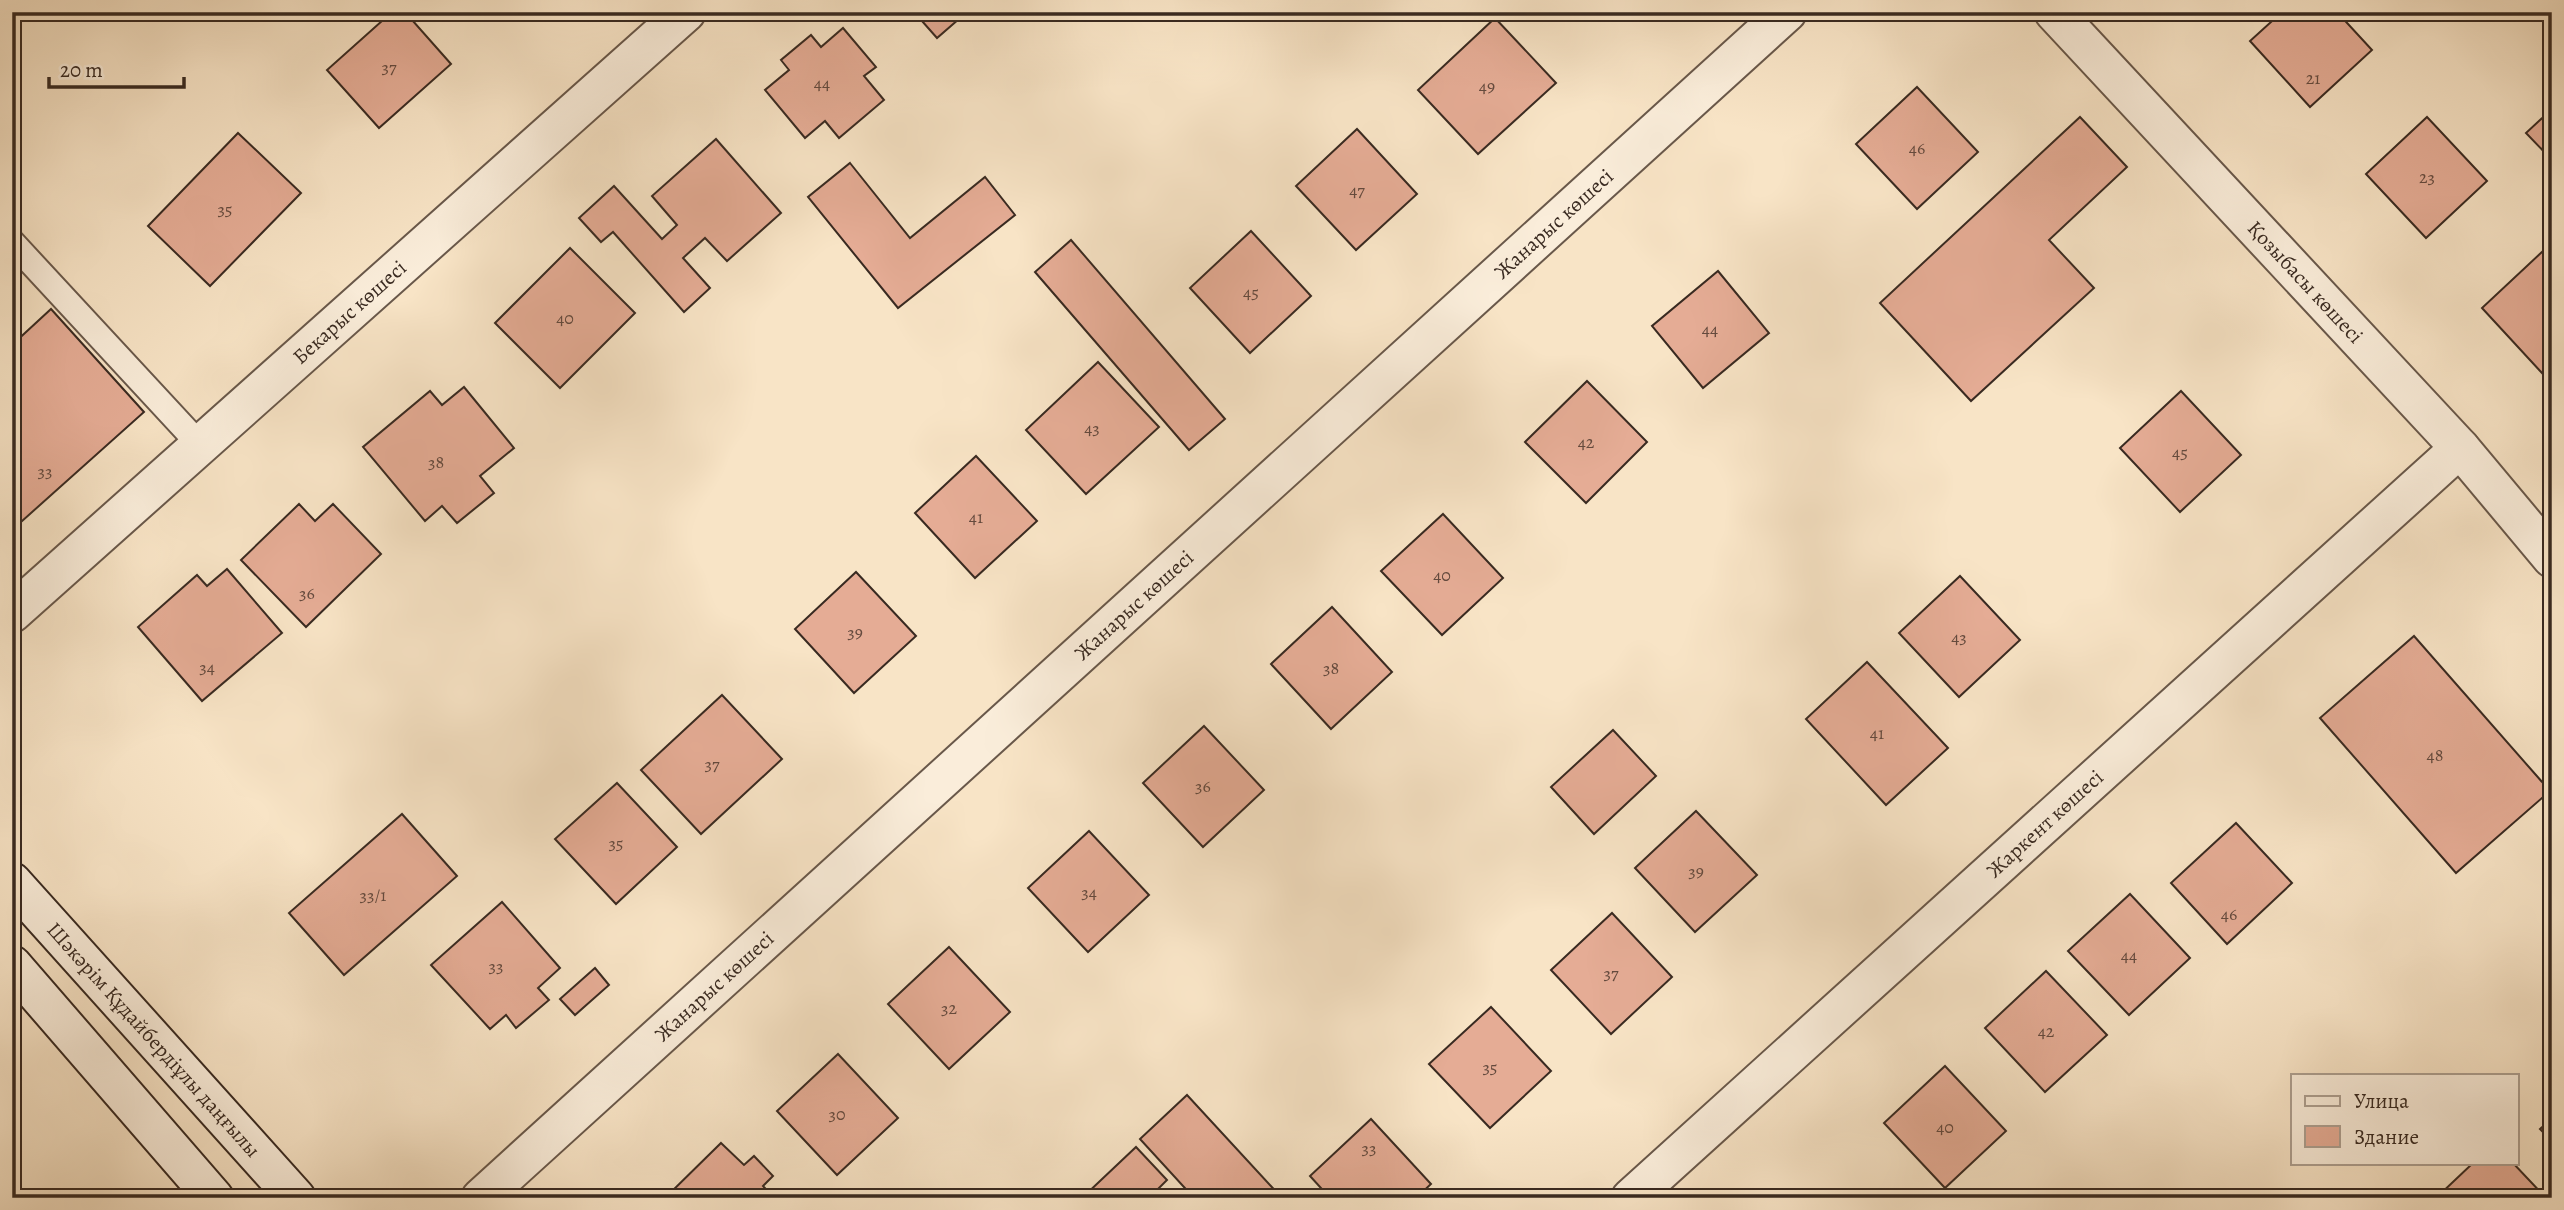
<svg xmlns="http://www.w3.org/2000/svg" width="2564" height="1210" viewBox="0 0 2564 1210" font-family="Alegreya,serif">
<rect width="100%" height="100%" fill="#f8e4c6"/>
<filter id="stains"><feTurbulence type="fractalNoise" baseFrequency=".00286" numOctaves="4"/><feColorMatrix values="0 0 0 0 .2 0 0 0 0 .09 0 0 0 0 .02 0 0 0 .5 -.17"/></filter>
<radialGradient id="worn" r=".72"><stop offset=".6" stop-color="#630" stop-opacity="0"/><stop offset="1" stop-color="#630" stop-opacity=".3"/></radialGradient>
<!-- building -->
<g fill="#e5ac95" stroke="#392a21" stroke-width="2">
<path d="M392,12H405L451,64L379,128L327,70Z"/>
<path d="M914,12H967L937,38Z"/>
<path d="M2282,12H2337L2372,50L2310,107L2250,41Z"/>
<path d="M1495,18L1556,83L1478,154L1418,90Z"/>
<path d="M843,28L876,67L864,76L884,100L839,138L825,121L805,138L765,90L789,70L781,60L811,35L821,47Z"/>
<path d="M1917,87L1978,152L1917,209L1856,144Z"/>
<path d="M2552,109V160L2526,133Z"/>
<path d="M2080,117L2127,167L2049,240L2094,288L1971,401L1880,303Z"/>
<path d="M2427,117L2487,181L2426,238L2366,174Z"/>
<path d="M1357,129L1417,194L1356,250L1296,186Z"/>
<path d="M238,133L301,193L210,286L148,226Z"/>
<path d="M716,139L781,213L727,261L705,238L683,258L710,288L684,312L613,232L601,242L579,218L614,186L662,239L677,225L652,196Z"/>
<path d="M850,163L910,238L985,177L1015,215L898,308L808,197Z"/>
<path d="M1251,231L1311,296L1250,353L1190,288Z"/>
<path d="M1071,240L1225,419L1189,450L1035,272Z"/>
<path d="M570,248L635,313L560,388L495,323Z"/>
<path d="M2543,251L2552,260V364L2542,373L2482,308Z"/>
<path d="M1718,271L1769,333L1703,388L1652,326Z"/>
<path d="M51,309L144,412L12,530V345Z"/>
<path d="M1098,362L1159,427L1086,494L1026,430Z"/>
<path d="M1587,381L1647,442L1586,503L1525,442Z"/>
<path d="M464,387L514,448L480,476L494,493L457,523L442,506L425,521L363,447L430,391L442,405Z"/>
<path d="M2181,391L2241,455L2180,512L2120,448Z"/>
<path d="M976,456L1037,521L975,578L915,513Z"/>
<path d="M299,504L315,521L333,504L381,554L306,627L241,560Z"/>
<path d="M1443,514L1503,578L1442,635L1381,571Z"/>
<path d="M227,569L282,633L202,701L138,627L197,575L207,586Z"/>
<path d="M856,572L916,636L854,693L795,629Z"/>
<path d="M1960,576L2020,640L1959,697L1899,633Z"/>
<path d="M1332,607L1392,672L1331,729L1271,664Z"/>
<path d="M2414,636L2550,791L2456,873L2320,718Z"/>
<path d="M1867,662L1948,748L1886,805L1806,719Z"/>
<path d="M722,695L782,759L701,834L641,770Z"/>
<path d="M1204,726L1264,790L1203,847L1143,783Z"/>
<path d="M1613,730L1656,776L1594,834L1551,787Z"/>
<path d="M617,783L677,847L616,904L555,839Z"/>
<path d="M1696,811L1757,875L1695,932L1635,868Z"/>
<path d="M402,814L457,876L344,975L289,913Z"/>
<path d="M2236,823L2292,883L2227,944L2171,883Z"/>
<path d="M1089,831L1149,895L1088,952L1028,888Z"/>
<path d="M2130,894L2190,958L2129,1015L2068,951Z"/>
<path d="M502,902L560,968L538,988L549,1000L516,1028L506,1015L490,1029L431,965Z"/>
<path d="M1612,913L1672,977L1611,1034L1551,970Z"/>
<path d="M949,947L1010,1012L949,1069L888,1004Z"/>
<path d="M595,968L609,985L575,1015L560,999Z"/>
<path d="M2046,971L2107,1035L2045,1092L1985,1028Z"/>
<path d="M1491,1007L1551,1071L1490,1128L1429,1064Z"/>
<path d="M838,1054L898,1118L837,1175L777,1111Z"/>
<path d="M1945,1066L2006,1131L1945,1188L1884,1123Z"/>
<path d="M1187,1095L1282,1198H1194L1140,1139Z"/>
<path d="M2552,1118V1141L2540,1129Z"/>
<path d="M1371,1119L1431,1184L1416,1198H1330L1310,1176Z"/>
<path d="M721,1143L744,1165L754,1156L773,1176L763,1186L774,1198H665Z"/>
<path d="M1136,1147L1167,1180L1149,1198H1082Z"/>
<path d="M2473,1163H2513L2546,1198H2436Z"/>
</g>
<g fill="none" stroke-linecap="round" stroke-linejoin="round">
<defs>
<path id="service" d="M12,242L200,445"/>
<g id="minor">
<path id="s1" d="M2054,12L2460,448L2552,558"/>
<path id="s2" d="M12,613L686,12"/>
<path id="s3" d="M481,1198L1787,12"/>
<path id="s4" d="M1631,1198L2460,448"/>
</g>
<g id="secondary">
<path id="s5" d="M12,882L296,1198"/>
<path d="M12,965L214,1198"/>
</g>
</defs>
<!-- service casing -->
<use href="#service" stroke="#69584a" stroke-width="28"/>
<!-- minor casing -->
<use href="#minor" stroke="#69584a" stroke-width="42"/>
<!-- secondary casing -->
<use href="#secondary" stroke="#392a21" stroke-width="42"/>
<!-- service -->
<use href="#service" stroke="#faedda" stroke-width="24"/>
<!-- minor -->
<use href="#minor" stroke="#faedda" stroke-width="38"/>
<!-- secondary -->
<use href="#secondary" stroke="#faedda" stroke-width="38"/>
</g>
<g text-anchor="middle" stroke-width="5" stroke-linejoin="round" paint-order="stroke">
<!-- number labels -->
<g font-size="18" fill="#644a3e">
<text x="389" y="73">37</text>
<text x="2313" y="84">21</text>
<text x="822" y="89">44</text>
<text x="1487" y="92">49</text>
<text x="1917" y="154">46</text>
<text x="2427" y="183">23</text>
<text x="1357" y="196">47</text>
<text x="225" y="215">35</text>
<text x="1251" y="298">45</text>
<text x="565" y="324">40</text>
<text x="1710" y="335">44</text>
<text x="1092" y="434">43</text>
<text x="1586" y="448">42</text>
<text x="2180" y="458">45</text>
<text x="436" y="468">38</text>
<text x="45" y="477">33</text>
<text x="976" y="523">41</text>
<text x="1442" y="581">40</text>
<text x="307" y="599">36</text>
<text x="855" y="638">39</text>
<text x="1959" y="643">43</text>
<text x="207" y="673">34</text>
<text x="1331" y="674">38</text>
<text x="1877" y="739">41</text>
<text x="2435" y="761">48</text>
<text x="712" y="770">37</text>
<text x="1203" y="792">36</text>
<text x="616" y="849">35</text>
<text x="1696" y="877">39</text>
<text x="1089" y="898">34</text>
<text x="373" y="901">33/1</text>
<text x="2229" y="920">46</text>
<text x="2129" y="961">44</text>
<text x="496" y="972">33</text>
<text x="1611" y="979">37</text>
<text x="949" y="1014">32</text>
<text x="2046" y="1037">42</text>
<text x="1490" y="1073">35</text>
<text x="837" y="1120">30</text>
<text x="1945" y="1133">40</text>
<text x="1369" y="1154">33</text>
</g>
<!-- street labels -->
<g font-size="21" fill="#392a21" stroke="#faedda">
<text dy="7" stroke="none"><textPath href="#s3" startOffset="1449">Жанарыс көшесі</textPath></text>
<text dy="7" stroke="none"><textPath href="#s1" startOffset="369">Қозыбасы көшесі</textPath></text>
<text dy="7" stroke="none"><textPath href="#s2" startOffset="452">Бекарыс көшесі</textPath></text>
<text dy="7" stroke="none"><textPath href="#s3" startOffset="882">Жанарыс көшесі</textPath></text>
<text dy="7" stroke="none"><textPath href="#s4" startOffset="558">Жаркент көшесі</textPath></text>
<text dy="7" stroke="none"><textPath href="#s3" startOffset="315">Жанарыс көшесі</textPath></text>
<text dy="7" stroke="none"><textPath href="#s5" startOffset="212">Шәкәрім Құдайбердіұлы даңғылы</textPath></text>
</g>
</g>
<!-- margin -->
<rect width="2564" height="1210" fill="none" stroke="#f8e4c6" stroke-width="42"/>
<rect x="14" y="14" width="2536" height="1182" fill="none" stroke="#392a21" stroke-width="3.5"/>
<rect x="21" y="21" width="2522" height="1168" fill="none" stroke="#392a21" stroke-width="2"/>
<!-- legend -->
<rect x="2291" y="1074" width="228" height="91" fill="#faedda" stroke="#ad9f90" stroke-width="2"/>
<rect x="2305" y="1096" width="35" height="10" fill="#faedda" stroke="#ad9f90" stroke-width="2"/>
<text x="2354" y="1108" font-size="21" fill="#392a21">Улица</text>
<rect x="2305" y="1126" width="35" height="21" fill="#e5ac95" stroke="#ad9f90" stroke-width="2"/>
<text x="2354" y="1144" font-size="21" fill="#392a21">Здание</text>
<!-- scale -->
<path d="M49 77v10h135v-10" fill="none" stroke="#392a21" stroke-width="3.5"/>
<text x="60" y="77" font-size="21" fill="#392a21" stroke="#faedda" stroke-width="5" paint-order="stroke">20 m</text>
<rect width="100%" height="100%" filter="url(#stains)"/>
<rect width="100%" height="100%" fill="url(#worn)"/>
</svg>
